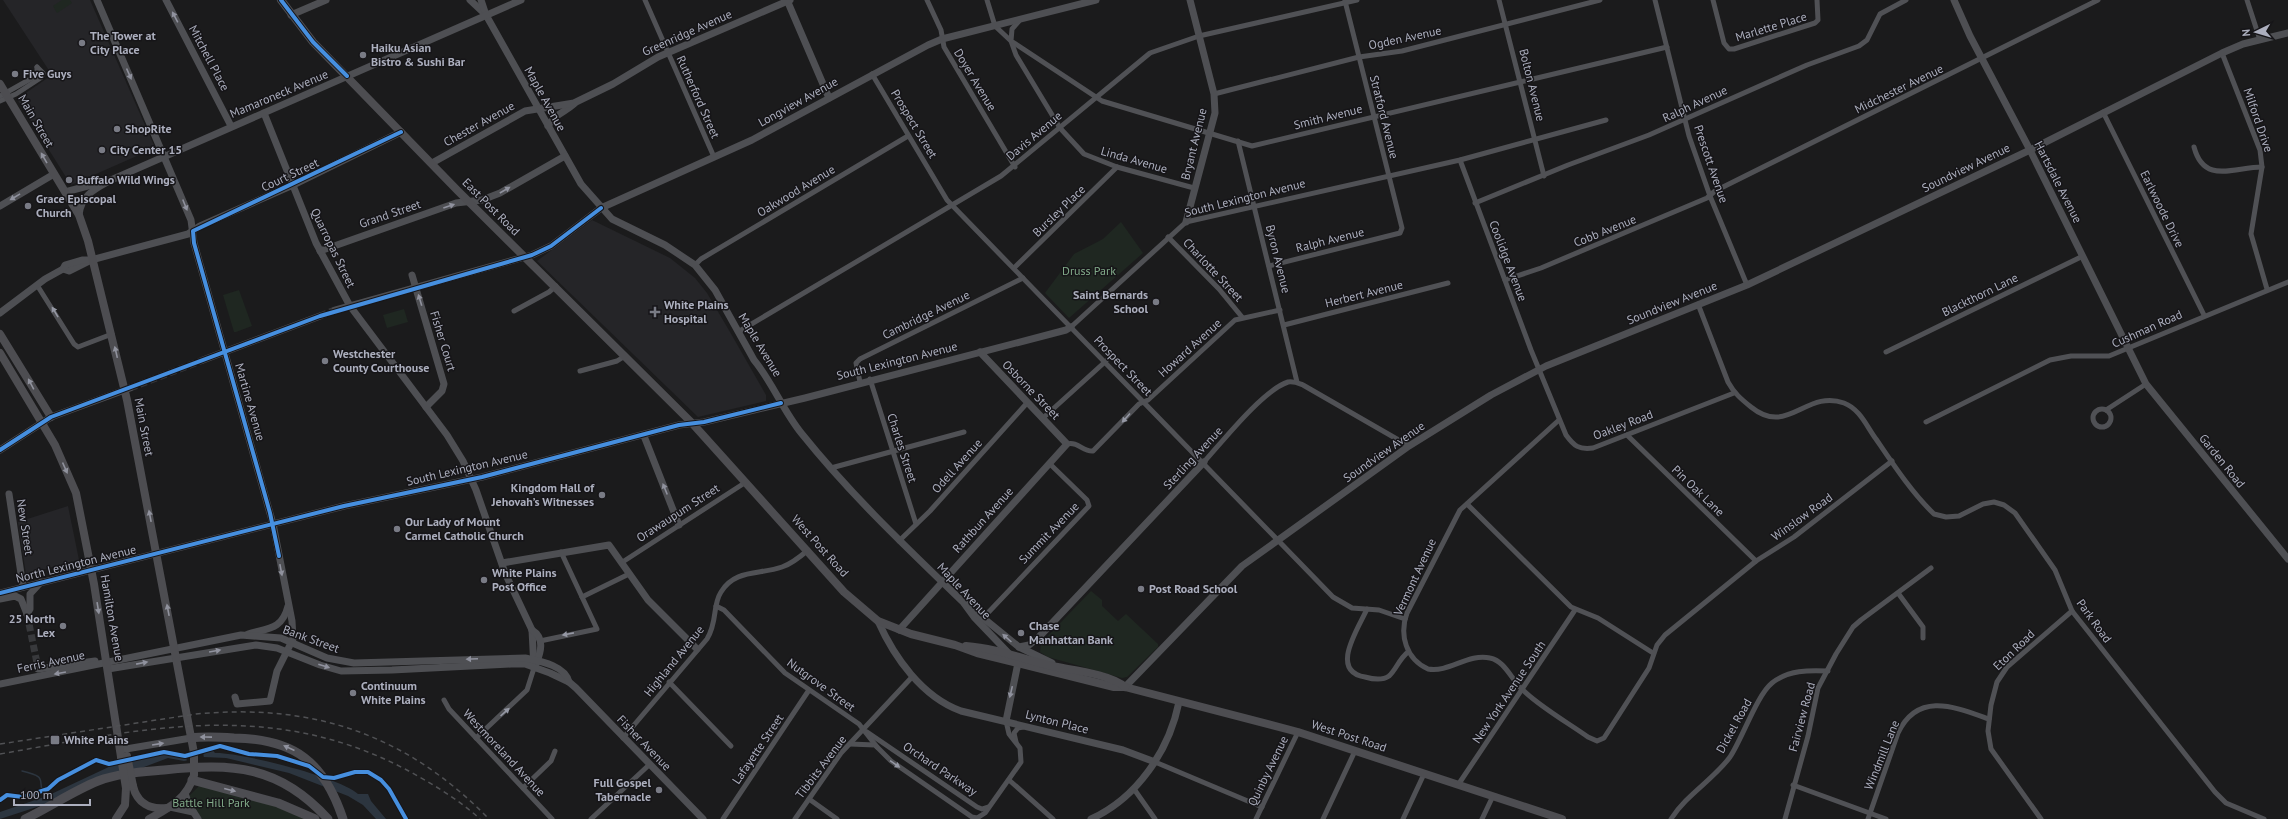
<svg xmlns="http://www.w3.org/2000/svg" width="2288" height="819" viewBox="0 0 2288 819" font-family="'PT Sans',sans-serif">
<rect width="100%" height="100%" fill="#1b1b1c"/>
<!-- built -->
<g fill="#252528">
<path d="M3,0H90L155,148L71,185L17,99L52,75Z"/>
<path d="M592,220L670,258L695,278L707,293L730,332L766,395V401L698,417L537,261Z"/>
<path d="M68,506L79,560L26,574L18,522Z"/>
</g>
<!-- green -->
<g fill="#1f2721">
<path d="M62,0H70L72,3L57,13L53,6Z"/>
<path d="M1121,222L1143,253L1069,318L1045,293L1074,254L1103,239Z"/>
<path d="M239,290L252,326L236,332H234L223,295Z"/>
<path d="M404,309L408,322L387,328L383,315Z"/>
<path d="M1091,591L1102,600V606L1118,621L1126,614L1158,644V647L1127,677L1122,678L1048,657L1040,652L1041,643Z"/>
<path d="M199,786L275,803L311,819H202L193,808L189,796Z"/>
</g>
<!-- water -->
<path fill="#2c353f" d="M211,748L215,753C240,752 342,778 358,794H368L371,801L386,819H376L363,805L348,796L289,773L226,758L204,757L184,761L168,758L46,804L0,819V812L47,796L113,765L166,754L181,757L205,753Z"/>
<!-- pier -->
<path fill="#1b1b1c" d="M203,751L204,759L187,762L186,755Z"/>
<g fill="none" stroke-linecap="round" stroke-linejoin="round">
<!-- stream -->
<path stroke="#2c353f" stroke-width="1.5" d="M22,771C52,778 34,781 46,799"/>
<!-- secondary-tunnel -->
<g stroke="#38393c" stroke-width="7" stroke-dasharray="7 3.5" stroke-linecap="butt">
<path d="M320,316L335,310"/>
<path d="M130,388L203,360"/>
<path d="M27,614L37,663"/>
</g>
<!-- street -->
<g stroke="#505155" stroke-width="5">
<path d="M645,0L714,157"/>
<path d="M927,0L941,30L944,47L1015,167"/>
<path d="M987,0L995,26L1011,41L1016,55L1060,128L1084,154L1117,167L1194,188"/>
<path d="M1499,0L1544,176"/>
<path d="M1655,0L1689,136L1710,196L1747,285"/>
<path d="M1713,0L1724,43L1729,49H1734L1815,23L1818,20L1817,0"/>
<path d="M2247,0L2260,40"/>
<path d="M1019,21L1012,29L1011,41L1102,101L1252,146L1667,47"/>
<path d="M2222,53L2260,150L2262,167L2251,234L2267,289"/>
<path d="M872,74L947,200L1333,597L1352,608L1379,610L1405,619"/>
<path d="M1214,94L1359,57L1402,51L1600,0"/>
<path d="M0,96L34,77L37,72V67"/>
<path d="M0,101L16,94L42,77L43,73L37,67"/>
<path d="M2103,112L2204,315"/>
<path d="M1238,141L1297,382"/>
<path d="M2194,147C2204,185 2234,167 2262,167"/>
<path d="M1460,160L1531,350L1566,435C1574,446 1579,450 1593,448L1734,393"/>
<path d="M1475,203L1568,165L1649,135L1807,65L1859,46L1867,40L1880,14L1906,0"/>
<path d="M1168,237L1219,289L1242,317"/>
<path d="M695,265L701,259L908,136"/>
<path d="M1269,266L1400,233L1402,228L1345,1"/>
<path d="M1014,268L1117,167"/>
<path d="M1505,280L1541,268L1707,198L1715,191L2098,0"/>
<path d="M37,285L74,344L78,347L112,334"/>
<path d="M1698,304L1728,382C1734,393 1741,399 1751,407C1788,437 1806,389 1844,403C1860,409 1867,427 1876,439C1893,464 1912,493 1934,514L1946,517L1959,516L1983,504L1994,502L2004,505L2015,513L2055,570L2072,611L2215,792L2226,803L2264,819"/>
<path d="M514,311L549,292L556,286"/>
<path d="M1284,325L1448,283"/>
<path d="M1071,327L1186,222L1460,160L1606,120"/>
<path d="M738,332L1001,176L1150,53L1199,36L1357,0"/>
<path d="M1886,352L2083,256"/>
<path d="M580,371L617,361L625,356"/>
<path d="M870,379L916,524"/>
<path d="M860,382L856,363L860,359L1023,278"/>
<circle cx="2102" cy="418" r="9"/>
<path d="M2106,410L2146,384"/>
<path d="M1043,418L1106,361"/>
<path d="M1559,420L1460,510L1407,613C1399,635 1406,659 1428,669C1449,673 1468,653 1490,658C1505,661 1511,679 1522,689C1537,705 1570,724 1588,737L1597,741L1604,738L1649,668L1657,645L1665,635L1756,561L1794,537L1892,461"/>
<path d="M1926,422L2050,360L2071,356H2109L2288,282"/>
<path d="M1627,435L1756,561"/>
<path d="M1067,444C1078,441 1083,452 1093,451L1139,404L1148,400L1235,320L1280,310"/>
<path d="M1204,462C1222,442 1263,390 1288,382C1294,381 1298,383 1303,385L1409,446"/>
<path d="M831,468L964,432"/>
<path d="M1467,504L1571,607L1598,618L1653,653"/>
<path d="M899,541L930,511L1027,403"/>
<path d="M621,563L746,482"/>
<path d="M1898,593L1923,627V638"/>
<path d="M582,597L629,574"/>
<path d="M716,606L724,610L785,673L859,724L877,747"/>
<path d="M1367,609C1358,629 1329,671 1365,677C1372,679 1382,681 1389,676C1396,670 1399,659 1408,652"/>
<path d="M984,617L1089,506L1087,500L1050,464"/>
<path d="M540,641L597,629L561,552"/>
<path d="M669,682L731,746"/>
<path d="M444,700L449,709L552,819"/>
<path d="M867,732L977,807L982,809L988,807"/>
<path d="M476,738L527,690L534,668"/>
<path d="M623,738L707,639C718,621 712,606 721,592C735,569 759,575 782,567C791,564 800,557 808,550"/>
<path d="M1016,742L1014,733L1018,728L1023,727"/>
<path d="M850,744L875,745L891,761L972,817L977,818L985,813L1021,762L1020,748L1009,734L1006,721"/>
<path d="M1155,762L1262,807"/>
<path d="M1009,780L1053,819"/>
<path d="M1458,785L1575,610"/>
<path d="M1793,785L1886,819"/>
<path d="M523,788L551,761L555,751"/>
<path d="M1134,789L1155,819"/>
<path d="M809,799L837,819"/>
<path d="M591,819L650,764"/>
<path d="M723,819L809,690"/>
<path d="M795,819L841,753L913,676"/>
<path d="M1256,819L1298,732"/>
<path d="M1323,819L1355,751"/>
<path d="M1403,819L1424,774"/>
<path d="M1482,819L1493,796"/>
<path d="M1671,819C1687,794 1713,780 1730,757C1743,737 1757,695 1772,683C1788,670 1809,670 1828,671"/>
<path d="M1785,819L1808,736L1818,688L1836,654L1853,627L1861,620L1931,568"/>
<path d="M1868,819L1898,733C1918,691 1955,707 1989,719"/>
<path d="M2041,819L1991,749L1988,731L1991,705L1997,682L2007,667L2072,611"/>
</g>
<!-- secondary -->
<g stroke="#4e4f53" stroke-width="7">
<path d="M97,0L191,220L194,243L273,524L292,621L293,639L277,671L270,701L237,704L235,697"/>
<path d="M166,0L231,126"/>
<path d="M470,0L486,15"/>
<path d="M481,0L486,15L581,184L612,219L665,245L695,265L715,290L754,360C773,383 783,411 802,434C851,495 907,548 963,602L974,617L1018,663L1006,721"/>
<path d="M787,0L829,98"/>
<path d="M1954,0L1970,36L2030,150L2146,384L2288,559"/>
<path d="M291,15L326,0"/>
<path d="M264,113L316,243L350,306L447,435L463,461L476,490L505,573L532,630L534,668"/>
<path d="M548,126C556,113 564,113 574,104"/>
<path d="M432,163L525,111L574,103L613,84L658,57L790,0"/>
<path d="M65,192L103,182"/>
<path d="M0,206L54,174"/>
<path d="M79,215C81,195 95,189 111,180L521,0"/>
<path d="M1186,222L1215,113L1214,94L1190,0"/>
<path d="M320,251L456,203L482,200L500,193L565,156"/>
<path d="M63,269L69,271L91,260L188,234L200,226L293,185L401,132"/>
<path d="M412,275L444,384L442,391L426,407"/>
<path d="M335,310L532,255L551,246L601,208L752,140L928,45L942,39L1096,0"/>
<path d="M0,313L45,279L63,269L65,265L82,260H90"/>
<path d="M203,360L320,316"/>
<path d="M644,436L679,525"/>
<path d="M0,450L51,417L130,388"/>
<path d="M9,494L23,587"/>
<path d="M502,563L609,545L648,600L697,649"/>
<path d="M0,593L344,506L482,477L679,425L704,422L805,398L1066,330L1071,327"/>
<path d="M0,599L15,596L21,599L27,614"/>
<path d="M966,604L1019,647L1052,663"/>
<path d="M27,614L30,609V594L41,582"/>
<path d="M878,621C894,657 922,697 961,711L1123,750L1155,762"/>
<path d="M532,630C545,638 541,652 536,664"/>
<path d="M899,630L1067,444L980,352"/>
<path d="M248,634C268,628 282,630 288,606"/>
<path d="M1019,647L1029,645L1038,638L1204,462"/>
<path d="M38,669L95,661"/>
<path d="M108,669L256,645L277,648L320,665L341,671L392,670L511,664H525L550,673L569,682L576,688L703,819"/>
<path d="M0,684L241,635L281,638L327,658L354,663L525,658C539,661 565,665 569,682"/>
<path d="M1125,687L1242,566L1409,446L1491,395L1546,366L1747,285L2030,150L2222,53L2243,44L2288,33"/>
<path d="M120,750L191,738"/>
<path d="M185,793L189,805L198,819"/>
<path d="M170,807L193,812"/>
<path d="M1091,819C1137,798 1169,751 1179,702"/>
</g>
<!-- primary -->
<g stroke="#4d4d51" stroke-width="8">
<path d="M281,0L313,42L458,191L692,423L844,592L878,621L911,634L955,645L977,653L1114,687H1125L1298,732L1562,819"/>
<path d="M0,84L79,215L88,241L127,400L194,753"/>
<path d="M0,334L51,417"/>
<path d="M0,353L55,445L76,493L94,584L121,757"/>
<path d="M966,646C995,648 1023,659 1052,666C1071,670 1111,674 1125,687"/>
<path d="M133,786C137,803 150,810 167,808"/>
<path d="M116,819L125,805L126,788"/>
<path d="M149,819C169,808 187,799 194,775"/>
</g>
<!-- highway -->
<g stroke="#4d4d52" stroke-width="9">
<path d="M191,738C205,736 220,737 234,738C295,739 324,762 343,819"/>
<path d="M192,780L278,803L315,819"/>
<path d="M25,819C50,807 73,791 98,781C119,773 142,772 164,770C233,763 279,765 328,819"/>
</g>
<!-- rail -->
<g stroke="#505154" stroke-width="1.5" stroke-dasharray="5 4" stroke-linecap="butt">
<path d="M0,744L196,714C313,703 406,734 489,819"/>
<path d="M0,754C142,729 269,698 405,769C431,783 458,799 480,819"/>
</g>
<!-- primary-bridge -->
<g stroke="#4d4d51" stroke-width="8">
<path d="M127,756L133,786"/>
<path d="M121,757L126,788"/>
<path d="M194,774V753"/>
</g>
<defs>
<g id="cycleway">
<path d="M281,0L313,42L347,76"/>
<path d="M0,450L51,417L320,316L532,255L551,246L601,208"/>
<path d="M279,556L270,513L194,243L193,231L401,132"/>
<path d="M0,593L344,506L482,477L679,425L704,422L781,403"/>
<path d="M0,800L7,795L23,797L48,789L58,780L96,760L109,764L164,752L185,756L220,746L249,754L277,756L309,766L323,777L334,778L355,772H368L381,780L389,789L406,819"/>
</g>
</defs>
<!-- cycleway casing -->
<use href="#cycleway" stroke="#161518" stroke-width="6"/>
<!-- cycleway -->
<use href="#cycleway" stroke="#468fdf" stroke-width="4"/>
</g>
<!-- one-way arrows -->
<defs><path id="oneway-solid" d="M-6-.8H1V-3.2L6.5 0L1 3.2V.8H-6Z"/></defs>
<g fill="#90929e">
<use href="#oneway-solid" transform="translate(175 17) rotate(-118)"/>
<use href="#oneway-solid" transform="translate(129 74) rotate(66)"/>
<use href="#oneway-solid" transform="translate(505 190) rotate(-30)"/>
<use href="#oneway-solid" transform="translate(15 197) rotate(149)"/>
<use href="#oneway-solid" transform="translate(185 205) rotate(68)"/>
<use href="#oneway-solid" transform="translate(449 206) rotate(-19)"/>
<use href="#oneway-solid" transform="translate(420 300) rotate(-107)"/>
<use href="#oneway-solid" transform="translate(665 489) rotate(-112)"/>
<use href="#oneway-solid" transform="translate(281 570) rotate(79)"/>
<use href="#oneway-solid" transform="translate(1007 638) rotate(-138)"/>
<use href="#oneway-solid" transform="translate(215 651) rotate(-10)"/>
<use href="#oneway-solid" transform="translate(472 659) rotate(178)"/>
<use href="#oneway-solid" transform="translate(142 663) rotate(-11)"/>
<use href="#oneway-solid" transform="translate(324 666) rotate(18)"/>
<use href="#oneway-solid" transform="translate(60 673) rotate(170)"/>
<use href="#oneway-solid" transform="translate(1011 692) rotate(103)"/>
<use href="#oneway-solid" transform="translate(206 737) rotate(-179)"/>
<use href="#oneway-solid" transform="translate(158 744) rotate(-9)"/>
<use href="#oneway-solid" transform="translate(289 748) rotate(-156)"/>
<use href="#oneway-solid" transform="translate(230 790) rotate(14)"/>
</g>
<g fill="#90929d">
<use href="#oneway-solid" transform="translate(44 158) rotate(-120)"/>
<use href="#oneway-solid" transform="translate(116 352) rotate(-103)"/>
<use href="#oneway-solid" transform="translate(31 384) rotate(-118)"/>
<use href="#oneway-solid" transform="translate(65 468) rotate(66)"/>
<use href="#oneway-solid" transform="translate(150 516) rotate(-101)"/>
<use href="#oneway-solid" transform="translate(98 608) rotate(81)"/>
<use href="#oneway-solid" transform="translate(168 610) rotate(-101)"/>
</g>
<g fill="#9598a4">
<use href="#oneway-solid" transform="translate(55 312) rotate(-121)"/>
<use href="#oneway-solid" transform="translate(1126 418) rotate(132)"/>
<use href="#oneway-solid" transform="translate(568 634) rotate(169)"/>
<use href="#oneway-solid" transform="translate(505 712) rotate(-42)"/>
<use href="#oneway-solid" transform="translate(895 764) rotate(35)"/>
</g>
<!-- markers -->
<g fill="#797b85" stroke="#161518" stroke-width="1.5">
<circle cx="82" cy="43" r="4"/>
<circle cx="363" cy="55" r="4"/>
<circle cx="15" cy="74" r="4"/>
<circle cx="117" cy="129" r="4"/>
<circle cx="102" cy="150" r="4"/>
<circle cx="69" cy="180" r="4"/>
<circle cx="28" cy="206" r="4"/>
<circle cx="1156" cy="302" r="4"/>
<path d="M653 306h4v4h4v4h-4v4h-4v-4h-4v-4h4z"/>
<circle cx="325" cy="361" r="4"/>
<circle cx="602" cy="495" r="4"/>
<circle cx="397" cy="529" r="4"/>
<circle cx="484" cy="580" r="4"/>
<circle cx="1141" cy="589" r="4"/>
<circle cx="63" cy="626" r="4"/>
<circle cx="1021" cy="633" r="4"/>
<circle cx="353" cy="693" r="4"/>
<rect x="50" y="735" width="10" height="10" rx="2"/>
<circle cx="659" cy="790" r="4"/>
</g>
<g text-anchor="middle" stroke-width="3" stroke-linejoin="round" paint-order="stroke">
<!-- street labels -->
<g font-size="12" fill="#acafbe" stroke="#161518">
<text transform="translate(1771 27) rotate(-17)" y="4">Marlette Place</text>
<text transform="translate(687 33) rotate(-24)" y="4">Greenridge Avenue</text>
<text transform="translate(1405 38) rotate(-12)" y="4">Ogden Avenue</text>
<text transform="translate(209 58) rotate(62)" y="4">Mitchell Place</text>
<text transform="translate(975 80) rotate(59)" y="4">Doyer Avenue</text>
<text transform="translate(1532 85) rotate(76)" y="4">Bolton Avenue</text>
<text transform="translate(1899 89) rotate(-26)" y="4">Midchester Avenue</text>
<text transform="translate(279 94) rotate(-23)" y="4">Mamaroneck Avenue</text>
<text transform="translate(698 97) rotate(66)" y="4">Rutherford Street</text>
<text transform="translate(545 99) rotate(61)" y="4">Maple Avenue</text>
<text transform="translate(798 102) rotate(-29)" y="4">Longview Avenue</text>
<text transform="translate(1695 104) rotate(-25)" y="4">Ralph Avenue</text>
<text transform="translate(1328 117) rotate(-14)" y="4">Smith Avenue</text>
<text transform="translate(1384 117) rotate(76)" y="4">Stratford Avenue</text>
<text transform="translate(2258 120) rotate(71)" y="4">Milford Drive</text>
<text transform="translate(36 121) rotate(60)" y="4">Main Street</text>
<text transform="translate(479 124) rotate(-29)" y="4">Chester Avenue</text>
<text transform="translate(914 124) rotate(59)" y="4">Prospect Street</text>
<text transform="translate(1034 136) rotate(-40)" y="4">Davis Avenue</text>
<text transform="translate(1194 144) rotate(-76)" y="4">Bryant Avenue</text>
<text transform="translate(1134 160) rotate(16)" y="4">Linda Avenue</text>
<text transform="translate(1711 164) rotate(71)" y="4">Prescott Avenue</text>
<text transform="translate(1966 168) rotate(-26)" y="4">Soundview Avenue</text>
<text transform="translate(290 175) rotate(-25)" y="4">Court Street</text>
<text transform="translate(2058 182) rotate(63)" y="4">Hartsdale Avenue</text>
<text transform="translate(796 191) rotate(-31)" y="4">Oakwood Avenue</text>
<text transform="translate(1245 198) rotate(-14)" y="4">South Lexington Avenue</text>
<text transform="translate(491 207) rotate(45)" y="4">East Post Road</text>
<text transform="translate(2162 209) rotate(64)" y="4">Earlwoode Drive</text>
<text transform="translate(1059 211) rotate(-44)" y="4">Bursley Place</text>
<text transform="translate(390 214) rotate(-19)" y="4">Grand Street</text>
<text transform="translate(1605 231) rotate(-22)" y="4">Cobb Avenue</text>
<text transform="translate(1330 240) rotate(-14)" y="4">Ralph Avenue</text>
<text transform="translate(333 248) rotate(64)" y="4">Quarropas Street</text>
<text transform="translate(1278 259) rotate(76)" y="4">Byron Avenue</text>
<text transform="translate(1508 261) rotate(69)" y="4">Coolidge Avenue</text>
<text transform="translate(1213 270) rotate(47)" y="4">Charlotte Street</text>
<text transform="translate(1364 294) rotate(-14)" y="4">Herbert Avenue</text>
<text transform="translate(1980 295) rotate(-26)" y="4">Blackthorn Lane</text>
<text transform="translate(1672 303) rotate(-22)" y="4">Soundview Avenue</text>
<text transform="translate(926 315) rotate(-26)" y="4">Cambridge Avenue</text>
<text transform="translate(2147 329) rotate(-24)" y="4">Cushman Road</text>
<text transform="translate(443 341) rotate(73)" y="4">Fisher Court</text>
<text transform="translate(760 345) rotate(59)" y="4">Maple Avenue</text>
<text transform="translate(1190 348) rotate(-42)" y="4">Howard Avenue</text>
<text transform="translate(897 361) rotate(-14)" y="4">South Lexington Avenue</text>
<text transform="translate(1123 366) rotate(46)" y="4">Prospect Street</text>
<text transform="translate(1031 390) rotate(46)" y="4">Osborne Street</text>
<text transform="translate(250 402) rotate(74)" y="4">Martine Avenue</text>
<text transform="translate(1623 425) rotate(-21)" y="4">Oakley Road</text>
<text transform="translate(144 427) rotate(79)" y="4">Main Street</text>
<text transform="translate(902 448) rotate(72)" y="4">Charles Street</text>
<text transform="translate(1384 452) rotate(-35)" y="4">Soundview Avenue</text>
<text transform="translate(1193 458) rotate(-47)" y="4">Sterling Avenue</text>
<text transform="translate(2222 461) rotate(51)" y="4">Garden Road</text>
<text transform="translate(957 466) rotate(-48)" y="4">Odell Avenue</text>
<text transform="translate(467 468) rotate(-13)" y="4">South Lexington Avenue</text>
<text transform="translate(1698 491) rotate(44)" y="4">Pin Oak Lane</text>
<text transform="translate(678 513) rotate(-33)" y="4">Orawaupum Street</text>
<text transform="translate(1802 517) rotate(-36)" y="4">Winslow Road</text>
<text transform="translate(983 520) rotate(-48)" y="4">Rathbun Avenue</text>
<text transform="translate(25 527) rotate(81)" y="4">New Street</text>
<text transform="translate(1049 533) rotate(-46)" y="4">Summit Avenue</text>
<text transform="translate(820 546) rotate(48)" y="4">West Post Road</text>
<text transform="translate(76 564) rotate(-14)" y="4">North Lexington Avenue</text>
<text transform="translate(1415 577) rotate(-65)" y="4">Vermont Avenue</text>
<text transform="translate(964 591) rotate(47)" y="4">Maple Avenue</text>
<text transform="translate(112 618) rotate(80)" y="4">Hamilton Avenue</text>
<text transform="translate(2094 621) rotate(54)" y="4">Park Road</text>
<text transform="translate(311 639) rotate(20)" y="4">Bank Street</text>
<text transform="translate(2014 650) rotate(-44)" y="4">Eton Road</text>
<text transform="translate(674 661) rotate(-51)" y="4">Highland Avenue</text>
<text transform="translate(51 662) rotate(-12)" y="4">Ferris Avenue</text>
<text transform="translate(821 685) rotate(36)" y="4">Nutgrove Street</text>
<text transform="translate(1509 692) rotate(-56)" y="4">New York Avenue South</text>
<text transform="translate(1802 717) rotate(-75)" y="4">Fairview Road</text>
<text transform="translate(1057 722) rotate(14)" y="4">Lynton Place</text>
<text transform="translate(1734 726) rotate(-61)" y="4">Dickel Road</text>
<text transform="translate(1349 736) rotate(18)" y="4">West Post Road</text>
<text transform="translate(644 743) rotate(46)" y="4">Fisher Avenue</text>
<text transform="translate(758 749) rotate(-56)" y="4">Lafayette Street</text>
<text transform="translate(504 753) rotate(47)" y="4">Westmoreland Avenue</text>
<text transform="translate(1882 755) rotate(-68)" y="4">Windmill Lane</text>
<text transform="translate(821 767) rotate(-53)" y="4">Tibbits Avenue</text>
<text transform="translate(940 769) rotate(34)" y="4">Orchard Parkway</text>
<text transform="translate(1268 771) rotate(-64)" y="4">Quinby Avenue</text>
</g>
<!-- poi labels -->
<g font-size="12" font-weight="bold" fill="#acafbe" stroke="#161518" text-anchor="start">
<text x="90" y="40">The Tower at<tspan x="90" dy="14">City Place</tspan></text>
<text x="371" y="52">Haiku Asian<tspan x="371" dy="14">Bistro &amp; Sushi Bar</tspan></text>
<text x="23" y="78">Five Guys</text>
<text x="125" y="133">ShopRite</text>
<text x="110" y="154">City Center 15</text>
<text x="77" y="184">Buffalo Wild Wings</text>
<text x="36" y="203">Grace Episcopal<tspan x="36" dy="14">Church</tspan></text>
<text x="1148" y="299" text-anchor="end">Saint Bernards<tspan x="1148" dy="14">School</tspan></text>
<text x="664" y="309">White Plains<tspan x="664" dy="14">Hospital</tspan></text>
<text x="333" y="358">Westchester<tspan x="333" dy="14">County Courthouse</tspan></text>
<text x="594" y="492" text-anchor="end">Kingdom Hall of<tspan x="594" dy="14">Jehovah’s Witnesses</tspan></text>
<text x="405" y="526">Our Lady of Mount<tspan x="405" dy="14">Carmel Catholic Church</tspan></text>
<text x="492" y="577">White Plains<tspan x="492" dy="14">Post Office</tspan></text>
<text x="1149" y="593">Post Road School</text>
<text x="55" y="623" text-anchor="end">25 North<tspan x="55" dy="14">Lex</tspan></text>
<text x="1029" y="630">Chase<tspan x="1029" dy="14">Manhattan Bank</tspan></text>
<text x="361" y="690">Continuum<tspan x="361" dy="14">White Plains</tspan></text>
<text x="64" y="744">White Plains</text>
<text x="651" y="787" text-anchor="end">Full Gospel<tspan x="651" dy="14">Tabernacle</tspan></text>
</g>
<!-- park labels -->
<g font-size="12" fill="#81aa89" stroke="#161518">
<text x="1089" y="275">Druss Park</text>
<text x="211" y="807">Battle Hill Park</text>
</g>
</g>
<!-- north arrow -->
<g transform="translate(2256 32) rotate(265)" stroke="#161518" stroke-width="3" paint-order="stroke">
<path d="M0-3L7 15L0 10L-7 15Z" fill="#acafbe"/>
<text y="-6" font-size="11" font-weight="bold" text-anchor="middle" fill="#acafbe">N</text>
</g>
<!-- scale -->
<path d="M14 799v6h76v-6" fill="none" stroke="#acafbe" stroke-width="2"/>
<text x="20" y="799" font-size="12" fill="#acafbe" stroke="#161518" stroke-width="3" paint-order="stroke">100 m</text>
</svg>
